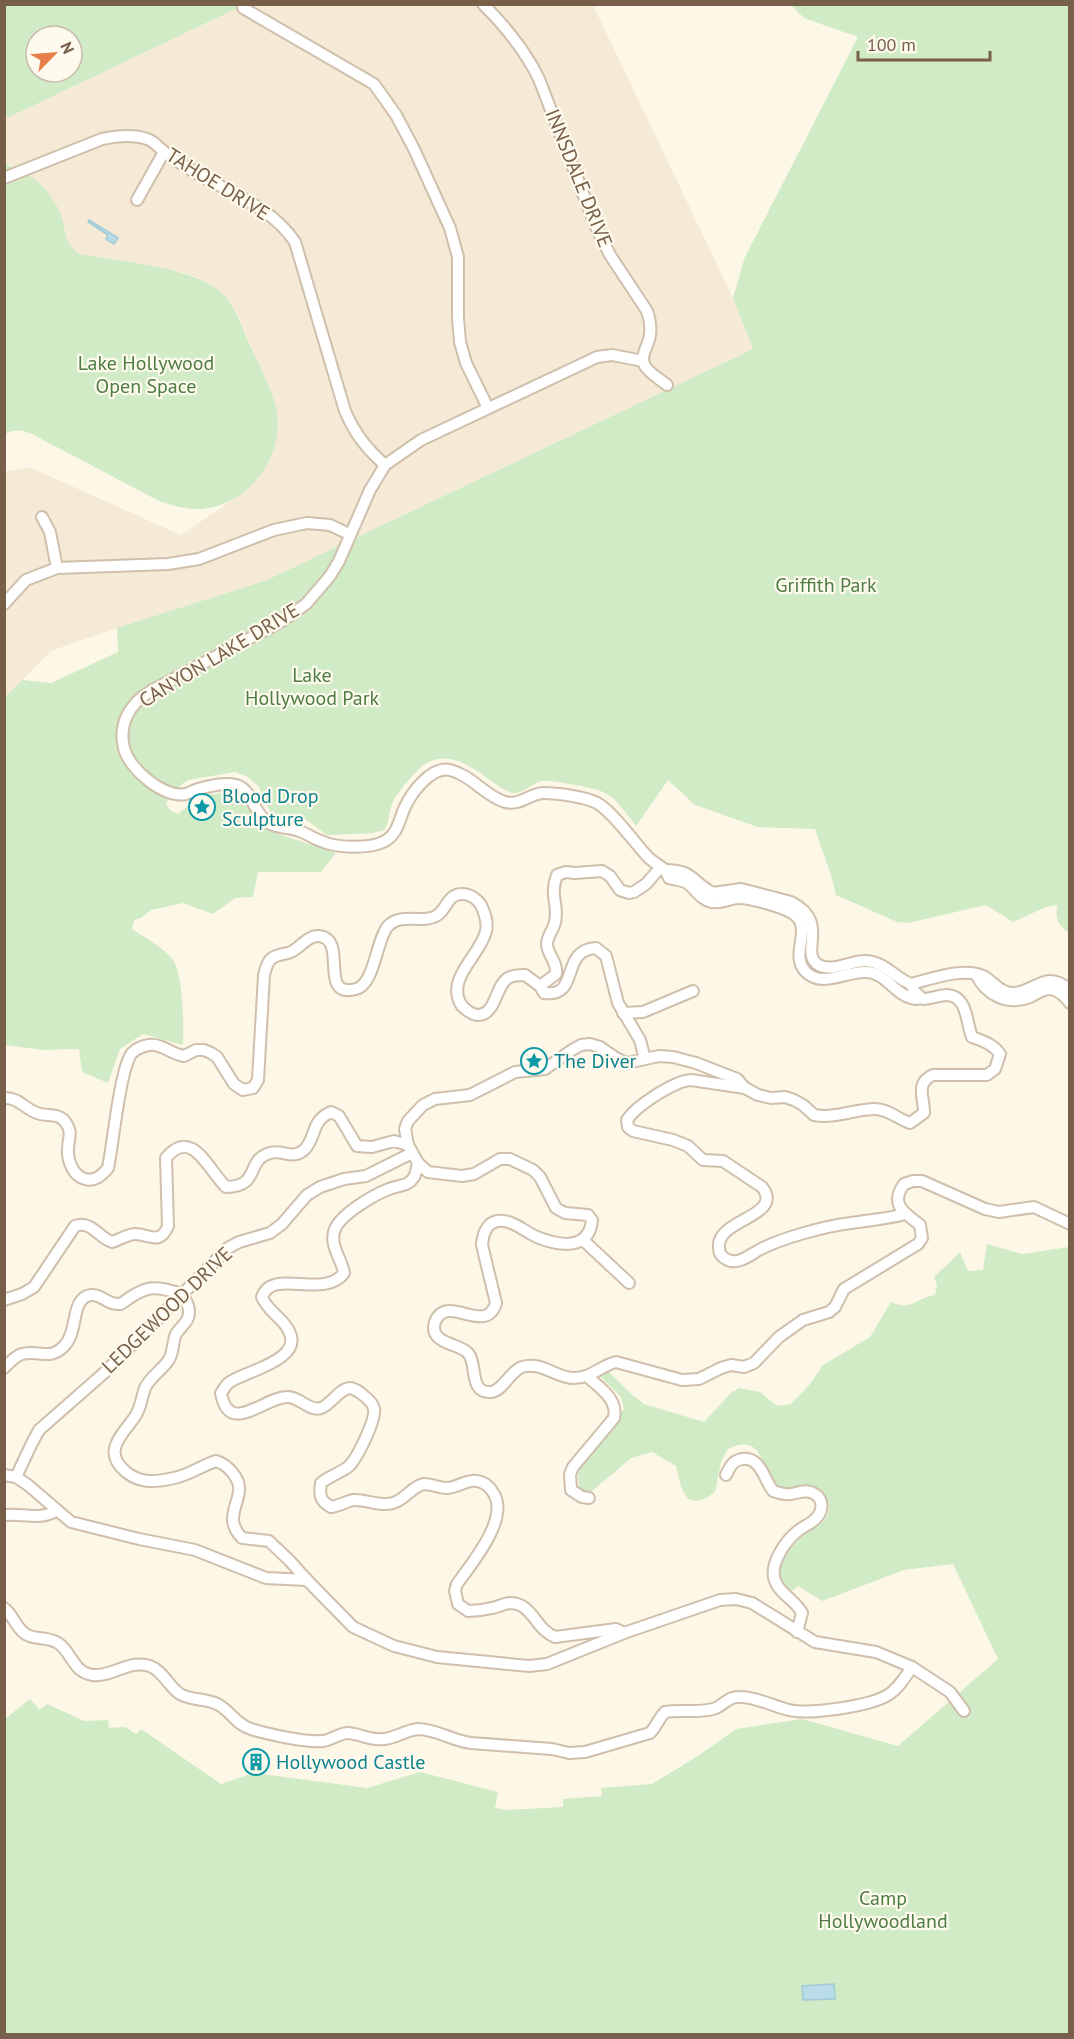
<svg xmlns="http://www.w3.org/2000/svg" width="1074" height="2039" viewBox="0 0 1074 2039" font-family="'PT Sans',sans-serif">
<rect width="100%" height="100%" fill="#fdf7e7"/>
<!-- residential -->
<path fill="#f5ead5" d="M244,5H593L733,298L753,349L267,580L117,628L51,651L5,698L4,472L29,467L181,535L247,490L270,460L278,429L277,413L272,394L237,314L229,301L218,289L202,279L184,273L80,254L70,248L65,239V229L14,167L5,165V119Z"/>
<!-- green -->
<g fill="#d0ebc5" fill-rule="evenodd">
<path d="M5,5H244L5,119ZM36,36H72V72H36Z"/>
<path d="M791,5H1069V933C1058,926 1054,917 1058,905L1046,907L1013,922L986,905L908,923L897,922L836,895L831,875L815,829L758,827L695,805L668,780L636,826C611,793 611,791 570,784C561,783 551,780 542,781C532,783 523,794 513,793C507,792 502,788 497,785C476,771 453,749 427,763C417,768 396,794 392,804C388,814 390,822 384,830L373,833L327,835L302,817H281L270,812L259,787L248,777L235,772L188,780L182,784L166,803L170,810L178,814L202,795L234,792L244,799L259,824L275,833L336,853L321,872H258L253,897L235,898L213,914L183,903L151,910L141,918L134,920L132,929C145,938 163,947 173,960C183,974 184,1027 183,1045L143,1034L120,1049L108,1083L82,1072L79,1049L44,1050L5,1045L4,698L22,680L51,683L118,652L117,628L267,580L753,349L733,298L745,257L858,37L804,18Z"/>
<path d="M5,165C29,171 51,189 60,213C68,231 61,242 80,254C116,261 187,267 216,288C234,301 241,325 250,345C260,367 273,390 277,413C284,460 245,509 196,509C184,509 172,505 161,502L32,434C22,430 15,429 5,434Z"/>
<path d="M987,1244L1022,1254L1069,1247V2034H5V1719L30,1699L40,1710L47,1704L84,1721L108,1720L109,1728L125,1727L136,1734L141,1729L221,1784L254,1773L367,1788L420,1772L498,1792L495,1808L507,1810L563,1807V1799L602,1796L601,1788L652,1784L698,1756L736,1729L802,1719L898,1746L998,1659L953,1564L904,1570L822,1601L798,1586L789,1593C766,1577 787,1550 803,1536C813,1527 829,1524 829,1507C829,1501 825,1495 821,1491C805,1476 792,1495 778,1487C759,1475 767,1430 728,1449L721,1462L715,1492C684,1515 682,1489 676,1466L652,1452L631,1458L592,1491L588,1493L579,1488L578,1474L582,1466L619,1417L620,1411L624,1410L621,1397L600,1376L607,1370L631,1394L644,1404L704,1422L733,1391H736L738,1388L760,1392L777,1406L791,1404L810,1384L823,1365L870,1337L891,1302C912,1312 917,1297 935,1295L937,1285L934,1277L960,1252L968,1271L983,1270Z"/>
</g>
<!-- water -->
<g fill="#badce7" stroke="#a0cad9" stroke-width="1.5">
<path d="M89,220L118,238L114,244L106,239L108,235L88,222Z"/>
<path d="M834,1984L835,1999L803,2000L802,1986Z"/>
</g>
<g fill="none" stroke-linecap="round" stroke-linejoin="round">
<defs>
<g id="minor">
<path d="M483,4C506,27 525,50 539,79L596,227L610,255L647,311C650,319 651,326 650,335C649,345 639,356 645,366C650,374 660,379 667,385"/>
<path d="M243,8L374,84L396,115L414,149L450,228L458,257V318L460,342L466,363L488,408"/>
<path d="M4,178L102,139C116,136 133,134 147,139C154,141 157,146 162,150C171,158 183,165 193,171C229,193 271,206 295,242L345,411C355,434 366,448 385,465"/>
<path d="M137,200L164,152"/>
<path d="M643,361L612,355L597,357L421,440L385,465L370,490L339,561L330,576L306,604L282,621L151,691C130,703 118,724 124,748C129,769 163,798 186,794C190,793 194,790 198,789C209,786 228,781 239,786C252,792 254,812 266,821C274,828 286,827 296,830C305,832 312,838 321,841C336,848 368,849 383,842C397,836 399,821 404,809C411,793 431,766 450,770C471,775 485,796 505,802C521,806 530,793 544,793C557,793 586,797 597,803C613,812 634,842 647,856C652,862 660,865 665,870C667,872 667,875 669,878C675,880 682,880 687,883C696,889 700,900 712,902C721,904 730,898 739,898C751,898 782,907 792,913C815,927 789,953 805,971C821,989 846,971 866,972C887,972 896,998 917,999L920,997"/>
<path d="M42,517L50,532L57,568"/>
<path d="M4,604L26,580L57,568L168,564L199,559L274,530L307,523L330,525L349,534"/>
<path d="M665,870C695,870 691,882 713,893L741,889L791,902C830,922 800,951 817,964C831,974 851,960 866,961C885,962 895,978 911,984C931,979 965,966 985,977C994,983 1001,993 1013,993C1035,993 1045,968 1070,990"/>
<path d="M976,974C986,995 1007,1006 1030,997C1036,994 1044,988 1051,989C1060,991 1065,996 1070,1003"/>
<path d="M540,986L556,974C558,962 547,955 547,944C547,936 554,929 555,922C559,904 549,896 557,875L566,872L575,873L602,871L610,876L620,890L629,893L634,892L646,884L660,868"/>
<path d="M623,1013L643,1012L693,991"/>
<path d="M745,1088L691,1080C674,1081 636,1106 627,1120L628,1127L633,1131L673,1140L688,1146L703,1160L723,1161L762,1187C785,1217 715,1219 719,1248C719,1253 722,1257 726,1259C737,1266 750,1255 759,1250C781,1238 826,1226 851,1223C869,1220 887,1219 905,1214"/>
<path d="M4,1098C18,1097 25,1109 37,1113C47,1117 59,1112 66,1123C73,1133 68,1138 68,1149C67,1160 73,1176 85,1179C95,1182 102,1175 108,1168C113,1145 120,1068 132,1053C136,1049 143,1046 149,1045C161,1043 171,1054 184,1056L196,1050H204L211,1053L217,1057L234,1084L243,1090L253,1088L258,1080L264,975C268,958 271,956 288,953C299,951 306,935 319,936C349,939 317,999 356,989C375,984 376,940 388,926C401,912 422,924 436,916C447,910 447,894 462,894C470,894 477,899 481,905C485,914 488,922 486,931C481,955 444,979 462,1006C466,1010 471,1014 477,1015C496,1016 495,986 508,978C513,975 519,975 525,975L540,986L544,993C581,998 559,950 596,948L606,956L618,1003L640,1040L645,1059"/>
<path d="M408,1145L405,1129L408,1121L423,1105L435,1099L470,1095L515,1072L545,1069L572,1050L581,1045L590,1044L600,1047L616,1058L627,1063L659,1056L673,1057L696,1063L737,1079L745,1088L758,1095L771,1098L785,1097L794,1100L803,1105L814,1115C835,1119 855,1109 875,1109C888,1109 898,1119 910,1123L924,1113C924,1097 915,1083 933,1075H987L995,1069L1000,1054C993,1044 983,1041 972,1037C966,1023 968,996 947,995C939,995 931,999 923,999L914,991L911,984"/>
<path d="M418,1163L428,1172L462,1176L474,1174L500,1159H510L533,1170L540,1177L556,1208L565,1213L588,1215L592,1220C589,1251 559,1246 537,1237C527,1233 515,1222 504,1221C488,1219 483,1232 482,1245L496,1303C486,1337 446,1292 435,1322C428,1344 459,1343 468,1353C478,1364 468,1393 491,1392C503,1391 510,1371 522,1367C543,1361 555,1378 574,1378C592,1378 600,1366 616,1362L682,1380L699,1379L721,1368L731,1365L744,1367L754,1363L779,1337L803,1320L829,1312L835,1307L844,1289L918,1244L922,1238L920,1225C905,1213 889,1205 904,1184L913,1181H922L985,1209L999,1212L1034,1207L1070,1224"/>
<path d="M583,1240L629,1283"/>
<path d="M4,1300L22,1294L34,1287L75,1226C91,1220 98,1237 112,1242C119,1240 128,1234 135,1234C149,1234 160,1246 168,1226L166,1158C192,1126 209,1171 226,1187C261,1187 245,1160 270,1153C283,1149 293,1161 305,1149C317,1135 311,1121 331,1112L339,1116L357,1146L372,1147L394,1141L408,1145L418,1163C417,1167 416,1174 414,1177C408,1187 398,1185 389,1189C374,1195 338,1215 334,1232C330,1246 342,1260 344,1273C324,1300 272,1267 262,1297C268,1312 282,1317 289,1331C304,1360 246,1371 230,1382C226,1384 224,1389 221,1393C229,1437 264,1397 287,1397C299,1396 309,1412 321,1408C331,1405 339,1388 351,1388C354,1389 360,1392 363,1395C367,1398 373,1403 374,1409C376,1420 357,1459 348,1467C340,1473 329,1476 321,1483C319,1495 320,1501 331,1507C339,1506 345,1502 353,1500C366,1499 379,1507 393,1503C405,1500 412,1486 424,1484C432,1484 439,1488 447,1488C457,1488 467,1479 477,1481C483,1482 489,1486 492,1491C512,1516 472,1563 457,1584L455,1591L458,1604L468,1611C476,1611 484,1610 492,1608C498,1607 505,1603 511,1603C533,1604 535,1629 555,1637L616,1629L624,1633"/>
<path d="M4,1368C9,1363 15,1356 22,1354C39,1349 50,1362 65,1345C78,1331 71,1303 87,1296C97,1292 103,1300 112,1303C115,1304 118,1304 121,1304C146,1285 153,1285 182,1294C187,1302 192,1311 187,1320C184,1325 179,1329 176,1334C172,1343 174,1353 168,1361C161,1371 150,1377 145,1388C141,1399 141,1409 134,1418C121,1436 102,1452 126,1472C141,1484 156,1482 174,1478C189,1475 201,1466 216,1461C223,1463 227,1466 232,1472C248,1491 232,1502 233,1521C234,1528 237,1533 242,1538L269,1541L289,1560L307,1580"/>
<path d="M588,1377C600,1388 618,1399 614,1418L573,1467L570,1474L571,1490L582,1497L589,1498"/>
<path d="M4,1475L16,1477L28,1485L71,1522L139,1539L195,1550L266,1578L307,1580L353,1627L394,1646L437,1657L529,1666L547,1664L624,1633L720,1600L736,1599L752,1603L815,1642L876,1652L912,1667L950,1692L964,1711"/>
<path d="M726,1475C730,1467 732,1461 742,1459C760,1456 764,1479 773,1491C779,1493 785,1495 791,1494C798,1493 806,1489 813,1493C822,1497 824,1508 818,1516C813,1523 806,1525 799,1530C787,1539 771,1561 774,1577C777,1593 795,1599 802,1613L797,1632"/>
<path d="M16,1477L31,1445L39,1430L104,1373L228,1248L239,1242L270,1233L282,1224L307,1195L320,1187L344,1179L366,1176L412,1153"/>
<path d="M4,1515C22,1513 42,1521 57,1510"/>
<path d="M4,1608C12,1614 14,1623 21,1630C31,1642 46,1635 58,1643C72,1652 73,1673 93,1675C113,1677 129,1659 150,1666C163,1671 169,1687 180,1694C192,1701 208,1698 219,1705C231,1712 237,1725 251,1729C267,1734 307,1743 323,1741C332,1740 339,1733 348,1733C361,1734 371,1741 384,1739C396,1738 406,1730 418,1729C436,1729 453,1741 471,1743L552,1749L569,1753L585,1752L650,1733C657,1726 658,1719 665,1712C682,1709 700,1714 716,1708C725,1704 729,1696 740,1697C757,1697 772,1706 789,1710C810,1715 870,1706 888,1695C899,1688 905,1677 912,1667"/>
</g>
</defs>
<!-- minor casing -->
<use href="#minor" stroke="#cfbfac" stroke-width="14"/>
<!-- minor -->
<use href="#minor" stroke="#fff" stroke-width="10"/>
</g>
<!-- icons -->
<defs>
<symbol id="sight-ring" viewBox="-11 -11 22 22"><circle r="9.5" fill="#fffaee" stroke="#0f9aa8" stroke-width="1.5"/><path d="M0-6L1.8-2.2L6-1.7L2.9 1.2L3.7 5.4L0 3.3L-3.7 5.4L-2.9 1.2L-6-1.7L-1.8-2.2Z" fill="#0f9aa8"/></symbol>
<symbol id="building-ring" viewBox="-11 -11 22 22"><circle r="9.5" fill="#fffaee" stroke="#0f9aa8" stroke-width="1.5"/><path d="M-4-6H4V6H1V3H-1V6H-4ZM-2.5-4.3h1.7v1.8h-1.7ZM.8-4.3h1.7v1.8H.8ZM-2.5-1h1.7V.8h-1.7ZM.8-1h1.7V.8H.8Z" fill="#0f9aa8"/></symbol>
</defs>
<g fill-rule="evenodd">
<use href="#sight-ring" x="187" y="792" width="30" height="30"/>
<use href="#sight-ring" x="519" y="1046" width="30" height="30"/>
<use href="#building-ring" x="241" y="1747" width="30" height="30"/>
</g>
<g text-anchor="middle" stroke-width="4.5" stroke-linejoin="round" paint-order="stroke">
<!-- street labels -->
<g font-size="20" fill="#775f4a" stroke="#fffaee">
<text transform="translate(579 178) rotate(68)" y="7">INNSDALE DRIVE</text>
<text transform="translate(218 184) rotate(32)" y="7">TAHOE DRIVE</text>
<text transform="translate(219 655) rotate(-31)" y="7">CANYON LAKE DRIVE</text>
<text transform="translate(167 1310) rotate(-44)" y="7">LEDGEWOOD DRIVE</text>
</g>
<!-- park labels -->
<g font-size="20" fill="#4d7d42" stroke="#fffaee">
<text x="146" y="370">Lake Hollywood<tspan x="146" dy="23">Open Space</tspan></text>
<text x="826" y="592">Griffith Park</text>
<text x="312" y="682">Lake<tspan x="312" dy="23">Hollywood Park</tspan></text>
<text x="883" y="1905">Camp<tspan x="883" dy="23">Hollywoodland</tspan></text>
</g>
<!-- culture labels -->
<g font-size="20" fill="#0d838f" stroke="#fffaee" text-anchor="start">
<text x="222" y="803">Blood Drop<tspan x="222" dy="23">Sculpture</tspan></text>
<text x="554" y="1068">The Diver</text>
<text x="276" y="1769">Hollywood Castle</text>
</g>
</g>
<!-- border -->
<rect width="1074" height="2039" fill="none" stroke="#775f4a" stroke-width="12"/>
<!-- north arrow -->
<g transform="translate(54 54) rotate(65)"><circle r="28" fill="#fffaee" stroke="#c9bcac" stroke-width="1.5"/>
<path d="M0-4.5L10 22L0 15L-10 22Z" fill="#e87f4a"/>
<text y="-9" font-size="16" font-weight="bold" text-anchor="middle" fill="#775f4a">N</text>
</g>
<!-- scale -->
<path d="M858 51v9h132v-9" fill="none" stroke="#775f4a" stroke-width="3"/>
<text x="867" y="51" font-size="18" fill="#775f4a" stroke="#fffaee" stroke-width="4.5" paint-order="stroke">100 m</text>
</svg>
